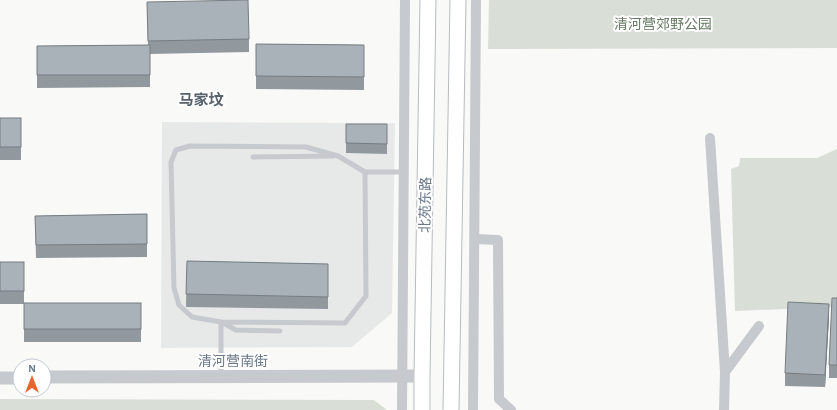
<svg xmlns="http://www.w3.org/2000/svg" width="837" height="410" viewBox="0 0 837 410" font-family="'Alegreya Sans','Noto Sans SC',sans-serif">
<rect width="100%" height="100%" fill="#f9faf7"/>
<!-- built -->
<path fill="#e7e9e8" d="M162,122L395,123L392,313L352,347L161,348Z"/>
<!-- green -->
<g fill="#d9dfd6">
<path d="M489,0H837V48L488,49Z"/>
<path d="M837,149V307L735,311L731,169L739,166L740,158H817Z"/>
<path d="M0,399L374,400L387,410H0Z"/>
</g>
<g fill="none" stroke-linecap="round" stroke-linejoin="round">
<defs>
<g id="secondary">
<path d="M422,410V376L428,0"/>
<path d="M451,410L458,0"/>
</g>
</defs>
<!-- secondary casing -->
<use href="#secondary" stroke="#b6bbc0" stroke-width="17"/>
<!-- service -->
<g stroke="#c6c9cd" stroke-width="5">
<path d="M253,157L333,156"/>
<path d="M365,172H404"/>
<path d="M221,322L345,323L366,296L365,172L338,156L306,147L190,146L176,150L171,162L174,288L179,305L192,317L221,322L236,330L280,331"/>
<path d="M221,375V322"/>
</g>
<!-- minor -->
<g stroke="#c6c9cd" stroke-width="10">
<path d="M710,138L725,372L724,410"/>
<path d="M475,239L498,240L499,399L511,410"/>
<path d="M725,372L759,326"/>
<path d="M402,410L405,0"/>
<path d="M473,410L476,0"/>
</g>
<!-- tertiary -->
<g stroke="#c6c9cd" stroke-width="13">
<path d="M44,377L422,376"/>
<path d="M0,378H20"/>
</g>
<!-- secondary -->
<use href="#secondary" stroke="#fff" stroke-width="15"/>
</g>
<!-- wall -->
<g fill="#91999f">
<path d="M147,2L249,39V52L150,54V87L37,88V46L148,45Z"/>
<path d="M256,44L364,45V90L256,89Z"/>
<rect x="0" y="118" width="21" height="42"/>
<path d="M346,124H387V154L346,153Z"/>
<path d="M147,214V257L36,258L35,216Z"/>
<path d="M187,261L328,264V309L186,307Z"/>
<rect x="0" y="262" width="24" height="42"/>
<path d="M837,298V378H829V365Z"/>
<rect x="24" y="303" width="117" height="39"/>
<path d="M829,317L825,387L785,386V373Z"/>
</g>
<!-- shaded-wall -->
<path fill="#767d82" d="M829,304V317L825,387V375Z"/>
<!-- building -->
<g fill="#a9b2b9" stroke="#767d82">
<path d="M248,0L249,39L148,41L147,2Z"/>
<path d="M256,44L364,45V77L256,76Z"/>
<path d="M150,45V75H37V46Z"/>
<rect x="0" y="118" width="21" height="29"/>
<path d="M346,124H387V144L346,143Z"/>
<path d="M147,214V244L36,245L35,216Z"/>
<path d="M187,261L328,264V297L186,294Z"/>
<rect x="0" y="262" width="24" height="29"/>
<path d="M832,298H837V365H829Z"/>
<path d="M788,302L829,304L825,375L785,373Z"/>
<rect x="24" y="303" width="117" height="26"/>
</g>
<g text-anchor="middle" stroke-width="4" stroke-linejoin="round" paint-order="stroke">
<!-- park labels -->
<g font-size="14" fill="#667a64" stroke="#fff">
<text x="663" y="29">清河营郊野公园</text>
</g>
<!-- street labels -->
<g font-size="14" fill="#697889" stroke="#fff">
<text transform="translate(425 205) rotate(-89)" y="5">北苑东路</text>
<text x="233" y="366">清河营南街</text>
</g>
<!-- neighbourhood labels -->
<g font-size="15" font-weight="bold" fill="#57626d" stroke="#fff">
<text x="201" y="105">马家坟</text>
</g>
</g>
<!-- north arrow -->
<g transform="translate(32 378)"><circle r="19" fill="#ffffff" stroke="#c3c9d0"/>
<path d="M0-3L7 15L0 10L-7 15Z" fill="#e4652d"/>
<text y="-6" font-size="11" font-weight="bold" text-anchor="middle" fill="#697889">N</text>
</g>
</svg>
